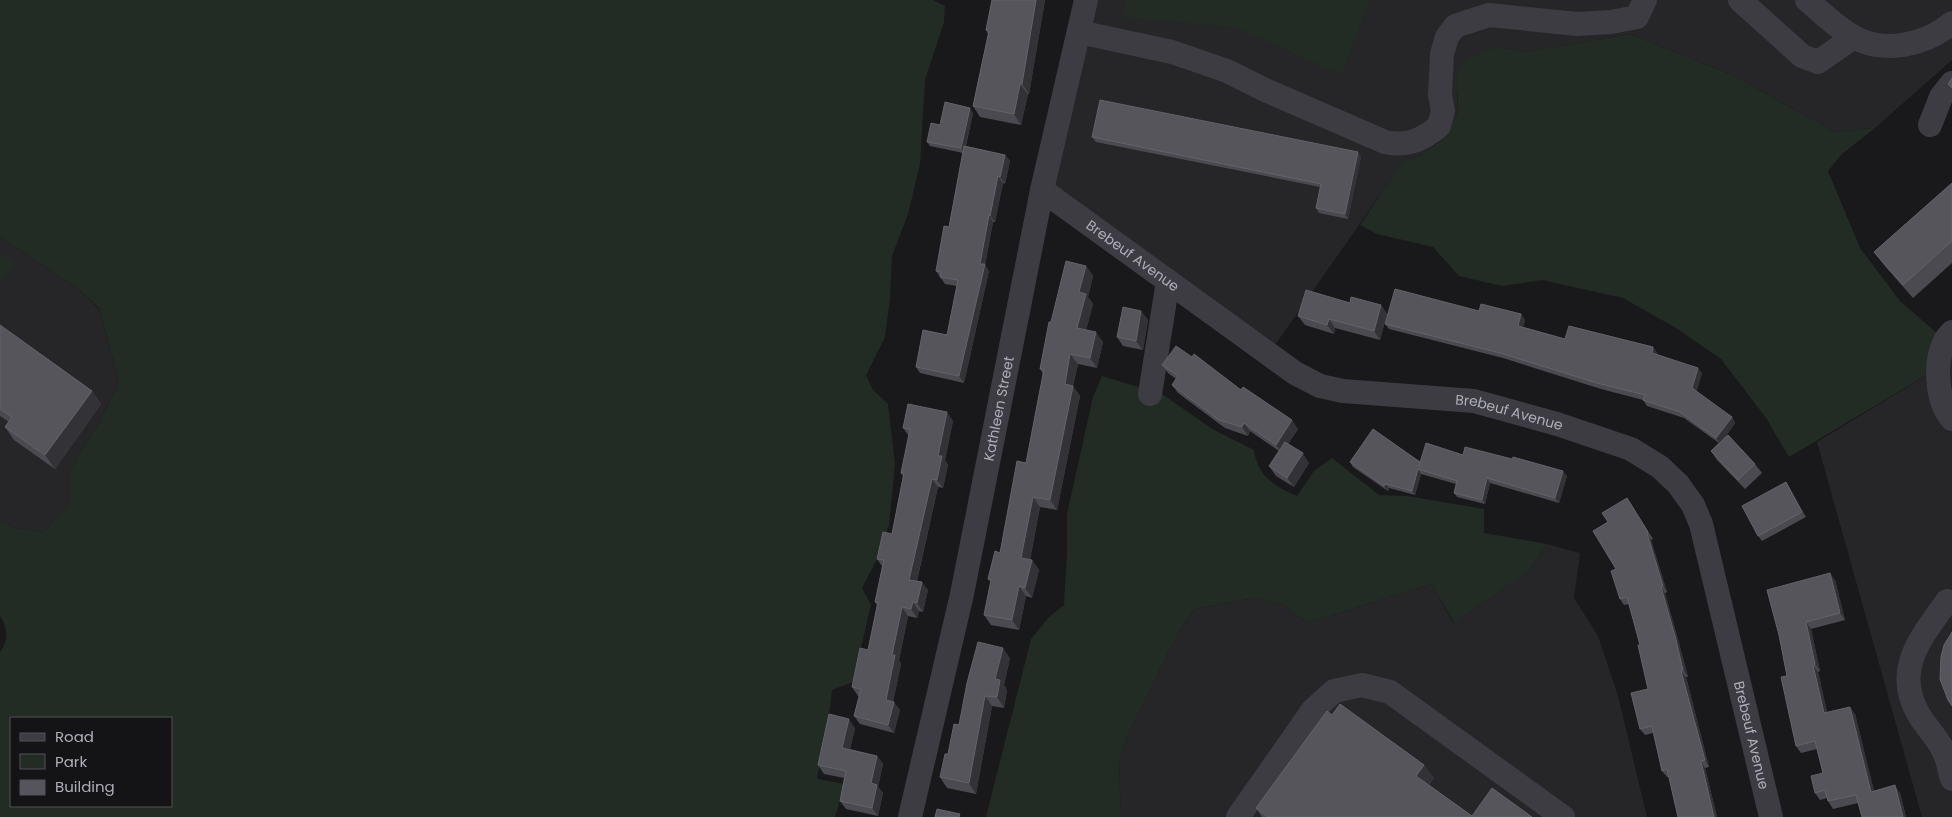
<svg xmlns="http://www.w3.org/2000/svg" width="1952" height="817" viewBox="0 0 1952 817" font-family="Poppins,sans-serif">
<rect width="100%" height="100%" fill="#19191b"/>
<!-- built -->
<g fill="#262528">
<path d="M1088,0H1952V60L1875,128L1835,132L1734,76L1630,34L1524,52L1501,47L1457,92L1458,114L1442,139L1421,156L1403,162L1268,355L1043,192Z"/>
<path d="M0,237L76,287L99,309L119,382L100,421L71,468L72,502L44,532L15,528L0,522Z"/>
<path d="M1952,334V817H1922L1817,442L1940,367Z"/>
<path d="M1547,544L1580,553L1574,598L1598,636L1618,696L1647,817H1121L1119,762L1128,734L1178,633L1194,609L1254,598L1284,605L1308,623L1431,584L1453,622L1528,572Z"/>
</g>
<!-- green -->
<g fill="#232b25" fill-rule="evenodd">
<path d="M0,0H933L945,6L944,22L925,80L920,164L908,214L892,256L890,298L885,337L866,375L873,390L888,404L895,464L889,525L878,557L862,588L871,605L853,682L832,690L828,722L817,779L845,784L835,817H0V652C9,641 8,627 0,616V522L15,528L44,532L71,502V468L100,421L119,382L99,308L76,287L0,237ZM11,718H171V806H11Z"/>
<path d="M1126,0H1370L1342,75L1237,28L1123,17Z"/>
<path d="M1630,34L1734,76L1835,132L1875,128L1842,154L1828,171L1860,248L1900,301L1946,341L1940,367L1789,457L1766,418L1721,359L1676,328L1623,298L1542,280L1502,286L1459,276L1433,247L1377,234L1360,225L1403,161L1421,156L1442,139L1458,114L1457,71L1466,61L1481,52L1501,47L1524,52Z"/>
<path d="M0,252L16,263L0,285Z"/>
<path d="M1102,376L1162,394L1214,430L1254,450C1257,475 1274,486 1297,496L1314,471L1332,458L1379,495L1407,496L1484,509V533L1547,544L1528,572L1454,622L1431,584L1308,623L1284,605L1254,598L1194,609L1178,633L1128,734L1119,762L1121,817H986L1031,639L1049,617L1064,605L1067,553V514L1093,397Z"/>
</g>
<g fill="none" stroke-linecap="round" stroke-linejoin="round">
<!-- minor -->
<g stroke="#3c3c42" stroke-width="24">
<path d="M1740,0L1802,56L1818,62L1854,37"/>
<path d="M1807,0C1821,12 1836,27 1852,36C1883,55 1925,45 1952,23"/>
<path d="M1079,32L1172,52L1227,71L1265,90L1385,142C1407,147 1422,140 1439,126L1443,111L1440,95L1442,54L1447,37L1455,26L1489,15L1577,24L1611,22L1637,17L1645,0"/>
<path d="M1930,125L1941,97L1952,83"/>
<path id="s1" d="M1042,190L1295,373L1320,386L1343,391L1474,401L1557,424L1631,449L1660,467L1678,484L1693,505L1701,524L1771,817"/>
<path d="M1952,332C1950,334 1946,338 1945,341C1934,362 1936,401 1952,419"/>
<path d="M1150,394L1168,281"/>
<path d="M1947,601C1922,637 1892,669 1919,715C1926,727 1937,737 1943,750C1948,758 1949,770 1952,779"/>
<path id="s2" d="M910,817L962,594L1042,190L1086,0"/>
<path d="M1238,817L1313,710L1334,691L1362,685L1390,692L1563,817"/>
</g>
</g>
<!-- wall -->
<g fill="#4b4a50">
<path d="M992,0H1045L1029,94H1028L1021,125L980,117L973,106L988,34L986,30Z"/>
<path d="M973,113L966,146L1005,155L1010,161L1005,184L1003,183L995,222H993L985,265L989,271L964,383L920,373L916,367L947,335L957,286L945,284L936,271L949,227L963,153L930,146L927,142L940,125Z"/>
<path d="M1092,137L1361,157L1348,219L1319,213L1316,208L1320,187L1096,142Z"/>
<path d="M1952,183V263L1913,298L1884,265L1874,252Z"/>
<path d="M1086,266L1093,276L1088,297L1093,304L1086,330L1103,342L1097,368L1078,364L1073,386L1080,396L1057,510L1040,507L1030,560H1032L1039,570L1032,598L1026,596L1019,630L991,625L984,615L991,582L988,579L1000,553L1026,463L1043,374L1040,369L1051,322Z"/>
<path d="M1350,303L1381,305L1387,314L1380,340L1335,328L1334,334L1305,325L1298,316Z"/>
<path d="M1141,311L1148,320L1143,350L1123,346L1117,337Z"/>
<path d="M1479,311L1525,320L1523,327L1565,339L1653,347L1657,353V354L1702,373L1696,392L1732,417L1735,423L1726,436L1755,464L1762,473L1745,489L1717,460L1711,451L1719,443L1684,418L1647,406L1643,400L1601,389L1503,358L1389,329L1385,324Z"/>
<path d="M0,325L92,391L101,404L55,469L14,440L5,427L9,422L0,416Z"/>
<path d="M1192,357L1298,429L1288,444L1309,463L1294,487L1276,476L1269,466L1279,451L1250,431L1248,436L1225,428L1178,393L1172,385L1176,379L1168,373L1162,365Z"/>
<path d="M953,421L945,460L948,465L943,488L938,487L917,581L928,590L923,612L919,611L917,618L908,616L899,660L901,664L893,702L900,710L894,733L860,724L854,716L859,696H858L852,687L868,650L877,605L875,602L882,566L877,559L892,534L903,476L901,473L909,436L903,428Z"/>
<path d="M1463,455L1567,476L1559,503L1490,483L1485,504L1457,497L1454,493L1456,484L1421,474L1415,495L1389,488L1388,491L1353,467L1350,462H1420Z"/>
<path d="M1786,482L1806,517L1762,541L1758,536Z"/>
<path d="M1627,498L1653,539L1651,540L1667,592L1665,593L1679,643L1688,677H1686L1709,767L1705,768L1717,817H1678L1669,777H1667L1662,771L1653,733L1645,735L1640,729L1648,689L1640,645L1629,604L1624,605L1620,599L1616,569L1608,522Z"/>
<path d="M1835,580L1845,620L1811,629L1820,671L1818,672L1827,712L1855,714L1874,791L1900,793L1906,817H1862L1858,803L1833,809L1828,801L1827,798L1820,800L1815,793L1823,773L1817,749L1801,753L1796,746L1787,676L1779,635Z"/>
<path d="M1010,658L1004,685L1007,690L1004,708L992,706L976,794L947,788L940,777L948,754L959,725Z"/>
<path d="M1332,715L1424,765L1434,778L1429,785L1472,816L1532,817H1262L1256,808Z"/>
<path d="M855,728L850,749L877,756L883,764L878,787L883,793L878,816L846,809L840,801L844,778L824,774L818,765Z"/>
</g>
<!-- shaded-wall -->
<g fill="#333236">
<path d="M1036,0H1045L1029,94L1022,84Z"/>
<path d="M1020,84L1028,94L1021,125L1014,114Z"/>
<path d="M970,108L973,113L964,153L961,148Z"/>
<path d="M1358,152L1361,157L1348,219L1345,214Z"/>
<path d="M1005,155L1010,161L1005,184L1000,177Z"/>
<path d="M998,176L1003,183L995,222L990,216Z"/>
<path d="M989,215L993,222L985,265L989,271L964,383L959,376Z"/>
<path d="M1086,266L1093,276L1088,297L1093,304L1084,338L1077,328L1079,292Z"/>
<path d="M1381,305L1387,314L1380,340L1374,331Z"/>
<path d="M1141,311L1148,320L1143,350L1136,341Z"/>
<path d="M1521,314L1525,320L1522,331L1518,326Z"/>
<path d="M1329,319L1335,328L1334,334L1327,325Z"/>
<path d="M1096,332L1103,342L1097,368L1090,358Z"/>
<path d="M1653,347L1657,353L1656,358L1652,353Z"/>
<path d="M1070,354L1078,364L1073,386L1080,396L1057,510L1050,500L1065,384Z"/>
<path d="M1698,368L1702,373L1696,394L1692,388Z"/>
<path d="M92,391L101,404L55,469L45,455Z"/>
<path d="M947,412L953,421L945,460L948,465L943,488L937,480L938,456Z"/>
<path d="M1732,417L1735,423L1720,444L1716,438Z"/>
<path d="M1292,420L1298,429L1282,453L1276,445Z"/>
<path d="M1244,423L1250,431L1248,436L1242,427Z"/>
<path d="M1303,453L1309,463L1294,487L1287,478Z"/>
<path d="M1418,469L1421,474L1415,495L1412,491Z"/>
<path d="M1563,471L1567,476L1559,503L1555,498Z"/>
<path d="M1487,478L1490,483L1485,504L1482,500Z"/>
<path d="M932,479L938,487L915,588L909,580Z"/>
<path d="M1786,482L1789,487L1806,517L1802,512Z"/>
<path d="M1386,484L1389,488L1388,491L1384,486Z"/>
<path d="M1033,497L1040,507L1028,568L1021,558Z"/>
<path d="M1647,533L1651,540L1667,592L1663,586Z"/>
<path d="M1032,560L1039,570L1032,598L1025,588Z"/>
<path d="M1830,573L1835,580L1845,620L1840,613Z"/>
<path d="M922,582L928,590L923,612L917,603Z"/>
<path d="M1019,586L1026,596L1019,630L1012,620Z"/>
<path d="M1661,587L1665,593L1679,643L1688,677L1683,670Z"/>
<path d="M913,602L919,611L917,618L911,609Z"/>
<path d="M902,607L908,616L899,660L901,664L892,708L886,700L892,655Z"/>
<path d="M1806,622L1811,629L1820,671L1815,664Z"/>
<path d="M1003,648L1010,658L1004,685L1007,690L1004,708L997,697L995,679Z"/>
<path d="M1813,665L1818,672L1829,720L1824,713Z"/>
<path d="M1681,671L1686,677L1709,767L1705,760Z"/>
<path d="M985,696L992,706L976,794L969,783Z"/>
<path d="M894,702L900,710L894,733L888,725Z"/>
<path d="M1850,707L1855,714L1876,799L1871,792Z"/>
<path d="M849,719L855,728L848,756L842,748Z"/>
<path d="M877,756L883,764L878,787L883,793L878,816L872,808L871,783Z"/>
<path d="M1701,761L1705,768L1717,817H1714Z"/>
<path d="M1424,765L1434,778L1426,789L1416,776Z"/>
<path d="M1895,785L1900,793L1906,817H1903Z"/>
</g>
<!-- building -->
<g fill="#56555b" stroke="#64636a">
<path d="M992,0H1036L1022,84H1020L1014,114L973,106L989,31L986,30Z"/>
<path d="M1952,78V88L1948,84Z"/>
<path d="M1100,100L1358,152L1345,214L1316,208L1321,184L1092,137Z"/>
<path d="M945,102L970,108L961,148L927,142L931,123L940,125Z"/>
<path d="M964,146L1005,155L1000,177L998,176L990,216L989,215L980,264H985L959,376L916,367L923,330L947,335L958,280L940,277L941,272L936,271L944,226L949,227Z"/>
<path d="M1952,183V241L1903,285L1874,252Z"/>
<path d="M1066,261L1086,266L1079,292L1086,294L1077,328L1096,332L1090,358L1070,354L1065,384L1073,386L1050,500L1033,497L1021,558L1032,560L1025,588L1019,586L1012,620L984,615L991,580L988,579L995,551L1000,553L1017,461L1026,463L1044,369H1040L1049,322H1051Z"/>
<path d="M1395,289L1479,311L1481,304L1521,314L1518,326L1565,339L1569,326L1653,347L1652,353L1698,368L1692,388L1732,417L1716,438L1680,412L1643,400L1645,395L1597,383L1500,353L1385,324Z"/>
<path d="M1306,290L1350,303L1351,297L1381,305L1374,331L1329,319L1327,325L1298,316Z"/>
<path d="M1123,307L1141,311L1136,341L1117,337Z"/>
<path d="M0,325L92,391L45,455L5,427L12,417L0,409Z"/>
<path d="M1176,346L1192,357L1194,354L1241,390L1243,387L1292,420L1276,445L1244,423L1242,427L1219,420L1172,385L1178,376L1162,365Z"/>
<path d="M908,404L947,412L938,456H942L937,480L932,479L909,580L922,582L917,603L913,602L911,609L902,607L892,655H895L886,700L894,702L888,725L854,716L861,689L852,687L860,648L868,650L878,602H875L884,560L877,559L883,532L892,534L904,473H901L910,429L903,428Z"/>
<path d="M1373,429L1420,462L1419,466L1426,443L1463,455L1465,447L1512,459L1513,457L1563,471L1555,498L1487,478L1482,500L1454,493L1457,481L1418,469L1412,491L1386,484L1384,486L1350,462Z"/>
<path d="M1728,435L1755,464L1738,480L1711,451Z"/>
<path d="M1285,442L1303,453L1287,478L1269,466Z"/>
<path d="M1786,482L1802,512L1758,536L1742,506Z"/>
<path d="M1627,498L1648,532L1647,533L1663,586L1661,587L1675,636L1683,670L1681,671L1705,760L1701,761L1714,817H1678L1667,769L1662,771L1652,726L1640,729L1631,693L1648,689L1638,645H1640L1627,597L1620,599L1611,571L1616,569L1593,531L1608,522L1602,513Z"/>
<path d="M1830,573L1840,613L1806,622L1815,664L1813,665L1824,713L1850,707L1871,792L1895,785L1903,817H1862L1856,795L1828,801L1825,790L1815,793L1811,776L1823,773L1815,741L1796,746L1781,677L1787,676L1779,635L1767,590Z"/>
<path d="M1952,632V706L1948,700L1940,679L1941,657L1944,645Z"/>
<path d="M978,642L1003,648L995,679L1000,680L997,697L985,696L969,783L940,777L945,754H948L954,724L959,725L967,683Z"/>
<path d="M1340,704L1424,765L1416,776L1472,816L1492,788L1532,817H1268L1256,808L1327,711L1332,715Z"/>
<path d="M829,714L849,719L842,748L877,756L871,783L877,785L872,808L840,801L846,771L818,765Z"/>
<path d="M937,809L960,814L959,817H935Z"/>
</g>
<g text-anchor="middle" stroke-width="4" stroke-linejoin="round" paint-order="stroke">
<!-- street labels -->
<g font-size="14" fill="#adaeb9" stroke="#141416">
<text dy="5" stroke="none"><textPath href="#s1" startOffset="112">Brebeuf Avenue</textPath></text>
<text dy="5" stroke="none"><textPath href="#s2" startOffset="418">Kathleen Street</textPath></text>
<text dy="5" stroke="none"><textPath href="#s1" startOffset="532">Brebeuf Avenue</textPath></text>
<text dy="5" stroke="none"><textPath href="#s1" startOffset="982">Brebeuf Avenue</textPath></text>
</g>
</g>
<!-- legend -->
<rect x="10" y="717" width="162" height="90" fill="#141416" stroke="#515257"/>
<rect x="20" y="733" width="25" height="8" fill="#3c3c42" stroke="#515257"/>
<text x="55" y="742" font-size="15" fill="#adaeb9">Road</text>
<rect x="20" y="754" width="25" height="15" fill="#232b25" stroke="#515257"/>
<text x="55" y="767" font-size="15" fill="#adaeb9">Park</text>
<rect x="20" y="780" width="25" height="15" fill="#56555b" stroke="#515257"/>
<text x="55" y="792" font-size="15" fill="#adaeb9">Building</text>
</svg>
